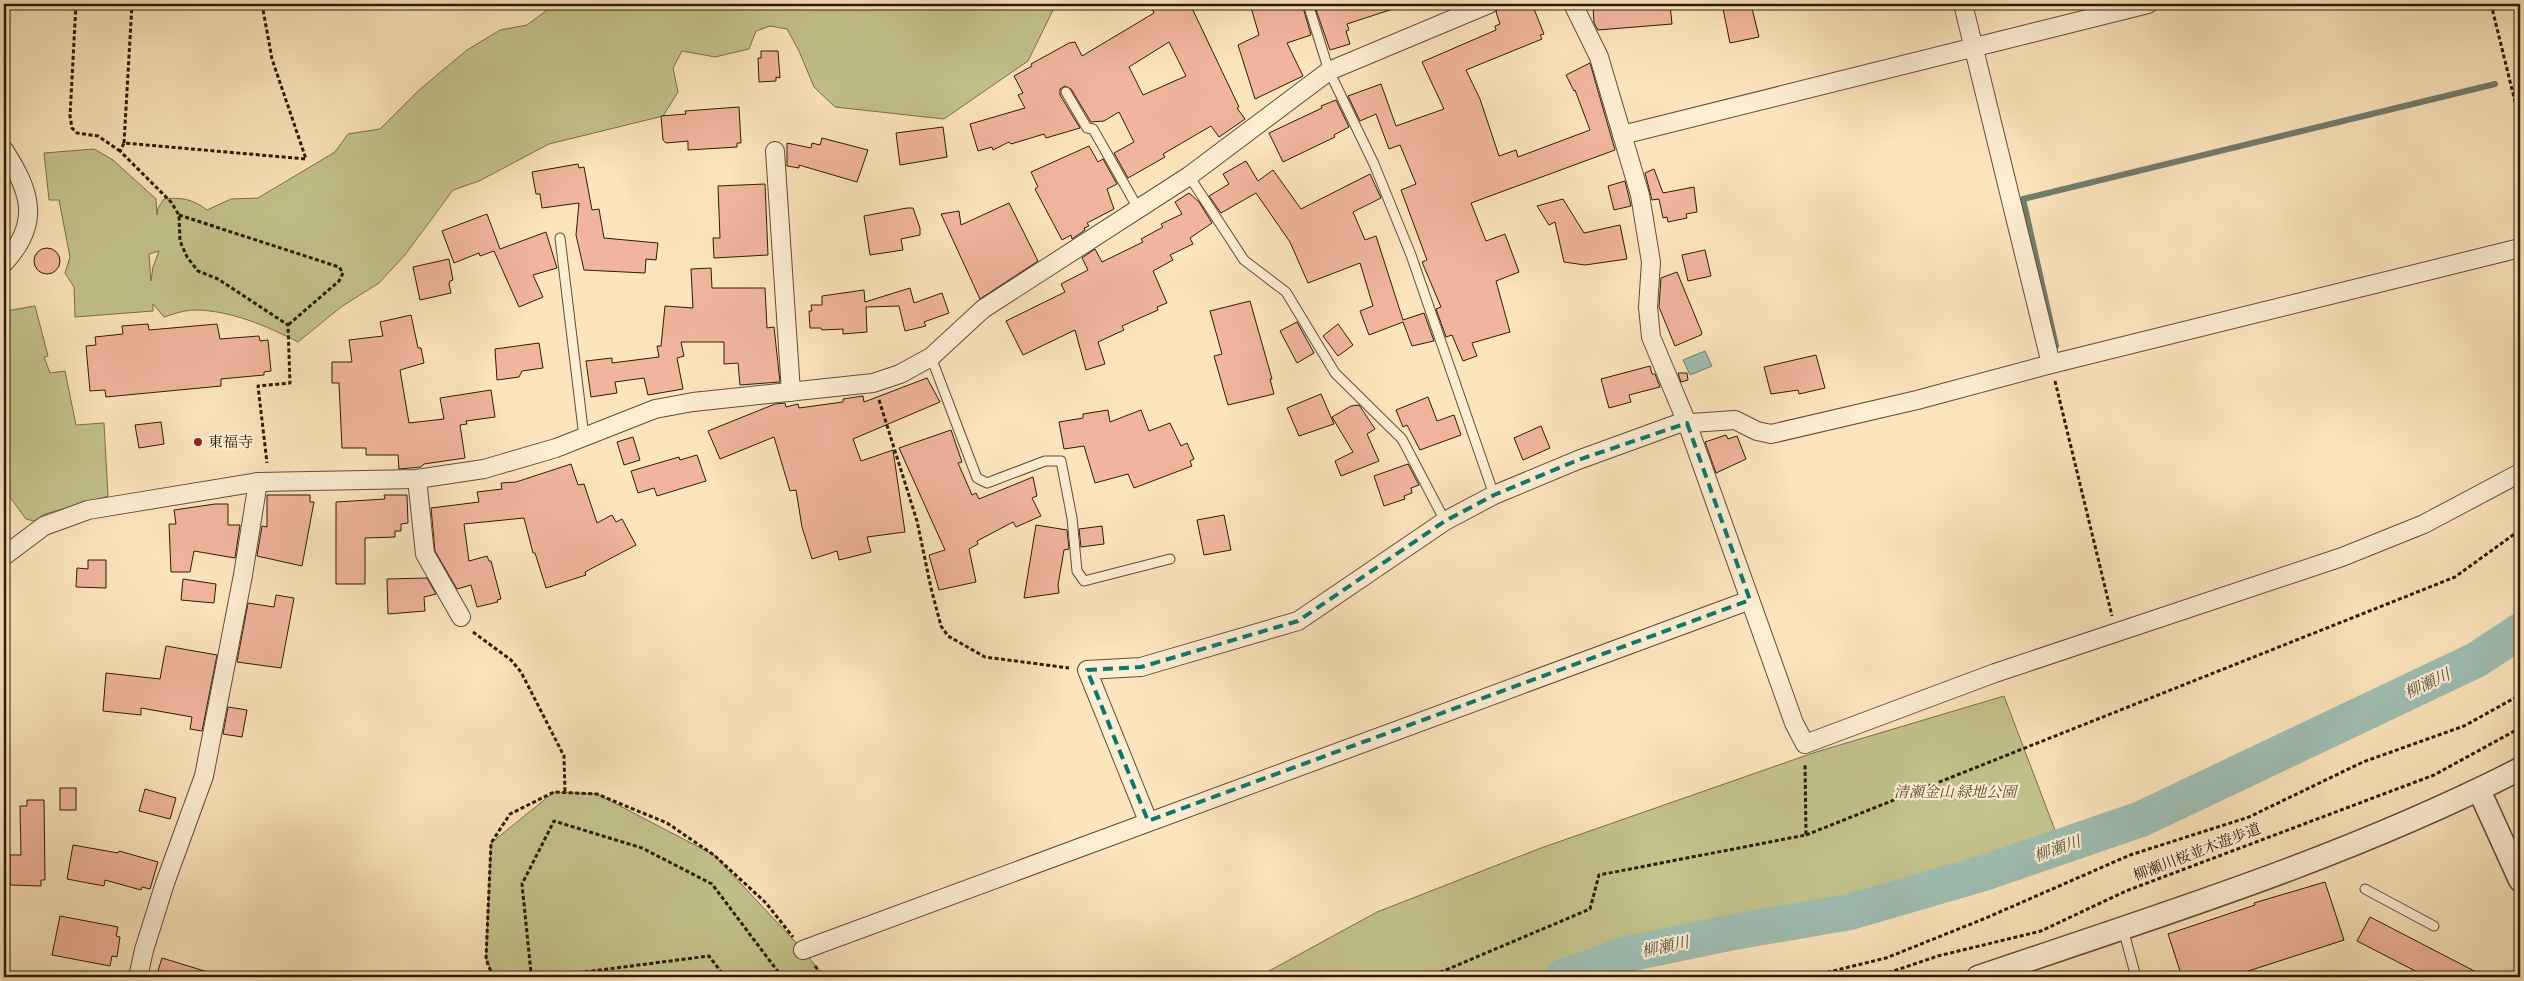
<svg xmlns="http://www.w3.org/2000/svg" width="2524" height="981" viewBox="0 0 2524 981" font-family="Alegreya,'Noto Serif JP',serif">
<rect width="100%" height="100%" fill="#fce4bc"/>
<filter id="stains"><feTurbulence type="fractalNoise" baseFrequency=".004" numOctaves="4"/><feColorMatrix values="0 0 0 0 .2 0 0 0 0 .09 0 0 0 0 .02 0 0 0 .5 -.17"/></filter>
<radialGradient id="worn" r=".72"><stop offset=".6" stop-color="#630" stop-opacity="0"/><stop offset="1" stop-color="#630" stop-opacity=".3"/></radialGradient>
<!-- green -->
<g fill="#c3c38d" stroke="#787049" fill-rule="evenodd">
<path d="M555,4H1056L1028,61L944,119L835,107L814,87L799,51L787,29L770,26L756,31L749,49L715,57L682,51L673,68L678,92L663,116L549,144L479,181L453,190L405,255L379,283L341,307L298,342C267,326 230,310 194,310C185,310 173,314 164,317L153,304V311L75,317L74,287L65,273L70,257L59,200H49L44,153L94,149L113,160L156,199L157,215L158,208L164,199C181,197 193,199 207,210L231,199L258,198L335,152L348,134L380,129L419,90L467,50L500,30L527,25ZM159,251L153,267L151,281L149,254Z"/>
<path d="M35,306L48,356L44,357L50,373L65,371L76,425L104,423L108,496L45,514L34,521L26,519L4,489V321L8,318L6,311Z"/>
<path d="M2004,696L2061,846L1628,954L1563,977H1258L1377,912L1541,848L1813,753Z"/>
<path d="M554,792L597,794L714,855L803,950L824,977H494L486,959L491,843Z"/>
</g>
<!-- water -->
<path fill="#9fbeb2" stroke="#717d6d" d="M1705,351L1712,366L1690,375L1683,360Z"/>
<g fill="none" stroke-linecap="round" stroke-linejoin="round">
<!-- stream -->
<path stroke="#717d6d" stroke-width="6" d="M2056,346L2023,199L2495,84"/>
<!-- river -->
<path stroke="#9fbeb2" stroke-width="36" d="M1563,977L1628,954L1734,932L1850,912L1984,873L2141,819L2476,660L2520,631"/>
</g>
<!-- building -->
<g fill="#f1b59e" stroke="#2c1c05" fill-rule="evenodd">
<path d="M1150,4H1190L1239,107L1237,108L1245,119L1219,137L1211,126L1163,154L1165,157L1128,178L1114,153L1134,142L1119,112L1104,121L1091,122L1071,89L1065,86L1060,89V95L1080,128L1046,138L1044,134L1011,144L1009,142L993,150L992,147L978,151L970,124L1025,108L1018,95L1023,93L1014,76L1032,66L1031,64L1069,43L1075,42L1082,56L1154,13ZM1169,42L1186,76L1143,95L1129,67Z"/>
<path d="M1250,4H1302L1311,35L1287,43L1303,76L1255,99L1238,45L1259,35Z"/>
<path d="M1314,4H1398L1399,7L1347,24L1349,30L1346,31L1350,44L1330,50Z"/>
<path d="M1499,4H1532L1544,34L1540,35L1542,39L1466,70L1480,99L1499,156L1516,150L1518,157L1590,130L1575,90L1574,91L1566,75L1590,63L1615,150L1471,203L1486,241L1505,234L1519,272L1496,281L1510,332L1472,343L1477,356L1463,361L1452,335L1446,337L1436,309L1441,307L1422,262L1427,260L1401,190L1416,184L1400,145L1389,149L1376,114L1360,121L1348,96L1381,84L1396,126L1444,109L1422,62L1496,30L1495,26L1500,24L1496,12Z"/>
<path d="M1622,4H1670L1672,24L1598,30L1594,23L1593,6Z"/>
<path d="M1722,4H1751L1759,37L1730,43Z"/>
<path d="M761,51H778L780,78L776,77V81L759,82L758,58H761Z"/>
<path d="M1336,100L1349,127L1334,135L1335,137L1283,162L1269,133L1322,108L1321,106Z"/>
<path d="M739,107L741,143H737V147L688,150V141L666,143L663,140L661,116L686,114L685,111Z"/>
<path d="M943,127L947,157L900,165L896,133Z"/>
<path d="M822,138L868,150L857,182L799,165V168L787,166V143L811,148L812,143L820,145Z"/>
<path d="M1089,146L1098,162L1103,159L1117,184L1107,189L1114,209L1087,223L1089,226L1084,228L1085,230L1072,239L1071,235L1062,240L1035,189L1038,187L1031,172Z"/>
<path d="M1246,161L1258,181L1273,170L1301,209L1370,174L1381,198L1353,212L1365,240L1376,236L1403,320L1424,313L1434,341L1412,346L1403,322L1369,335L1360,311L1373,306L1360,263L1308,283L1290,242L1256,193L1221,213L1209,196L1229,184L1223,174Z"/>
<path d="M578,164L579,168L584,167L592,210L599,209L604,238L658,243L656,260L646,259L645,273L584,270L576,235L579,203L542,208L540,194H536L532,172Z"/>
<path d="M1654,169L1663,193L1694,187L1697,212L1686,214L1687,218L1668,222L1667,217L1663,218L1659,199L1652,200L1645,173Z"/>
<path d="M1625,181L1631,206L1614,210L1608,186Z"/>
<path d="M765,184L768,255L714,258L713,238H720L718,186Z"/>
<path d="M1189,193L1199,202L1212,223L1190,238L1193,244L1170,255L1173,260L1153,271L1167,303L1157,307L1158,310L1122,326L1124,330L1098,342L1105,364L1086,370L1075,330L1023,355L1006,321L1065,292L1061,284L1088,270L1082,258L1095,249L1102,262L1143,242L1141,239L1163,227L1161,224L1182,214L1175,202Z"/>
<path d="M1563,199L1584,233L1620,225L1627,259L1585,265L1564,262L1555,222L1549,225L1537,206Z"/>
<path d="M1009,203L1038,261L980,299L941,214L959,211L961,225Z"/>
<path d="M907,208H913L920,228V235L901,239L903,250L870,255L864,216Z"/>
<path d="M487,214L500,249L546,232L557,268L533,275L543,297L519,307L494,251L480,256L479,253L454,263L442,231Z"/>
<circle cx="47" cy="261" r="13"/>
<path d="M1705,250L1711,276L1688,281L1682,255Z"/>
<path d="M449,259L453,280L450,281L449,284L451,293L420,300L413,267Z"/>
<path d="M711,268L712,288H765L767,328L774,327L780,382L740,385L738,363L724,364V342H681L684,356L677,358L683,389L648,395L644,378L615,382L617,393L591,397L586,361L612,358V363L659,357L657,346H661L665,306L693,308L691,269Z"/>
<path d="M1677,272L1702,333L1701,335L1675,346L1659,307L1661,278Z"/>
<path d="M910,288L914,303L942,293L949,313L924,322L926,326L905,331L899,306L866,307L867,332L843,334V329L822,330L821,328H810L809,311H812L811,305H822V296L864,290L865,302Z"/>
<path d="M1250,301L1272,379H1270L1274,394L1228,405L1214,356L1222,354L1210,311Z"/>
<path d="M411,315L418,348H421L424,363L400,370L409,423L444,419L440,398L491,390L495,417L466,421L467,424L460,425L465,458L424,464L421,467L399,469L398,455H366V448H342L339,383H332V362H352L349,340L383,336L380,322Z"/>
<path d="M1297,322L1314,353L1297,363L1280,331Z"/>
<path d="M148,324L149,330L217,324L220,339L259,336L260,341L268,340L271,371L264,372V375L221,379V386L106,397L105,390L90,391L86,346L96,345L95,337L123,334L122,326Z"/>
<path d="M1338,324L1353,345L1338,356L1323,336Z"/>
<path d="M539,343L543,368L522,371L519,377L497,380L495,349Z"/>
<path d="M1816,355L1825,388L1799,394L1798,390L1771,394L1764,367Z"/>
<path d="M1650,366L1652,374H1655L1660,387L1629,395L1631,402L1609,408L1601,379Z"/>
<path d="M1678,373H1687L1688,380L1681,382Z"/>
<path d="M927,378L940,402L853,439L861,461L893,450L905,532L867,537L871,552L839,560L837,551L812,559L802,527L796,490L790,491L774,437L720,459L708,431L775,404L785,403L786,407L798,404L799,408L843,402V399L863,396L864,402Z"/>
<path d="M1321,394L1334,424L1299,436L1287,408Z"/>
<path d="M1428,397L1437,421L1454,415L1461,435L1420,450L1407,425L1403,427L1396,410Z"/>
<path d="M1359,405L1375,429L1367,434L1379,461L1341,476L1335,461L1353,452L1332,417L1351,406Z"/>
<path d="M1108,410L1110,422L1141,410L1149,431L1170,423L1181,446L1187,443L1194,459L1190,461L1192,466L1134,488L1128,474L1095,483L1084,446L1064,449L1059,422L1083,418V414Z"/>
<path d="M161,422L164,444L139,448L135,425Z"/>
<path d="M1541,426L1550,448L1523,460L1514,438Z"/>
<path d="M951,430L962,462L958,463L972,495L976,493L979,499L1033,477L1037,496L1032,498L1041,516L1016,527L1013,522L977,541L978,544L969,549L976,582L939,590L929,555L945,550L899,448Z"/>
<path d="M1726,435L1728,439L1737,436L1746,459L1716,473L1705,442Z"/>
<path d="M633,437L640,460L624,465L617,442Z"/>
<path d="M697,455L706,481L657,496L654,488L638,493L631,471L679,457L680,460Z"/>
<path d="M571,464L578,485L584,484L597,523L612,515L616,522L622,519L636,545L585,572L586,575L546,588L535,553H533L524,518L464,524L469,561L487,556L489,561H491L501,599L497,600L498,602L477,607L471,585L457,589L435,551L431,508L479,502L477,492L502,489L501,483L516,482Z"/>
<path d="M1408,464L1419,485L1411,488L1412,493L1404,496L1405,499L1384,506L1374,476Z"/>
<path d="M267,495H310V502H314L302,566L257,556L262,526L267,527Z"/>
<path d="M384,495H407L408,523L401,524V531H395V537L365,538V584H336V502L385,499Z"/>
<path d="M215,504H228V525H240L235,558L194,551L190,572H171L169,524H176L174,510Z"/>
<path d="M1224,515L1231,550L1204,555L1197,520Z"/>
<path d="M1036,525L1067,530L1069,549L1064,550L1058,585L1059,593L1024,598Z"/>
<path d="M1102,526L1104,544L1081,547L1079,529Z"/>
<path d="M88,560H106V588L76,587L77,568L88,569Z"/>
<path d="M427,578L436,594L424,597L425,611L388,614L387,579Z"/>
<path d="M183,579L216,584L214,603L181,600Z"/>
<path d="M276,595L294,598L281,668L237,662L248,603L274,607Z"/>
<path d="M166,646L217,655L202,731L190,729L192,717L141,708V715L103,711L106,673L160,679Z"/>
<path d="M228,707L247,710L242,737L223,734Z"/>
<rect x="60" y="788" width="16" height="22"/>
<path d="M145,789L176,798L170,819L139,811Z"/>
<path d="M27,800H44L45,880H41V886L10,885V855H21L20,806H27Z"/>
<path d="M73,845L118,853L119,851L158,862L150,889L142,887L141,890L105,880L104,886L67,879Z"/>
<path d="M2325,882L2344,940L2230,977H2182L2168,934L2255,905L2254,903Z"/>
<path d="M60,916L118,927L116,936L120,937L117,957L112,956L110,966L52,955Z"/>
<path d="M2370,917L2486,977H2427L2357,941Z"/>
<path d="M162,958L211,973V977H156Z"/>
</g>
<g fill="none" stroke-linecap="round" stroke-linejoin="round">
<defs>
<g id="service">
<path d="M1308,4L1329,71L1374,164L1411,255L1494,495"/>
<path d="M1066,92L1087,128L1093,129L1139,210"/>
<path d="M1189,176L1244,260L1286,292L1335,373L1402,439L1445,521"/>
<path d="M560,238L584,437"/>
<path d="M931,357L977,478L987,483L1045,461H1061L1072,518L1077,571L1084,581L1170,559"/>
<path d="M2365,889L2434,926"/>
<path d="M2123,929L2136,977"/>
</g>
<g id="minor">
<path d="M1573,4L1599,57L1640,195L1651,262L1648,307L1651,337L1687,423L1794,723L1805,744L1995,673L2342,557L2424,524L2520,473"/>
<path d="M1963,4L2051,364"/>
<path d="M1622,135L2148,4"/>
<path d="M4,150C31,192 41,223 4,263"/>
<path d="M775,151L791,392"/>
<path d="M417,479L425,554L461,617"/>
<path d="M4,556L44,526L88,510L258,482L417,479L484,469L556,448L655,409L693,402L873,383L900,374L931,357L983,309L1189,176L1329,71L1489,4"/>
<path d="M1148,821L1087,670L1141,667L1298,621L1445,521L1494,495L1578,460L1677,424L1735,420L1757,431L1771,434L1917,400L2051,364L2520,248"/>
<path d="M803,950L1750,600"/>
<path d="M138,977L144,950L165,883L204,776L243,575L258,482"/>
</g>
<g id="tertiary">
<path d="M2479,790L2520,880"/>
<path d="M1978,977C2161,915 2348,857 2520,769"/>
</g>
</defs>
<!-- service casing -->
<use href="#service" stroke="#604e33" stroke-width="11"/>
<!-- minor casing -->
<use href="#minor" stroke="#604e33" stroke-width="20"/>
<!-- tertiary casing -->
<use href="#tertiary" stroke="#604e33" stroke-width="25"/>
<!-- path -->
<g stroke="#2c1c05" stroke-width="3" stroke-dasharray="4 2.5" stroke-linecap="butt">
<path d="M76,4L70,116L72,128L77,133L98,136L120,151"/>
<path d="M262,4L272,59L306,159L124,143L120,151L171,202L179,215L180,241L187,257L198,271L218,279L288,325L290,383L258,386L267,463"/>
<path d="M2491,4L2520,122"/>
<path d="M124,143L132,4"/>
<path d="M179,215L339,267L343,273L339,281L288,325"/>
<path d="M2055,381L2112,616"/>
<path d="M879,400L917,521L931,588L941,626L948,636L985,657L1069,668"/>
<path d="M473,632L511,660L521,672L564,756L565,793"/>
<path d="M1806,835L2455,577L2520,530"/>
<path d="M815,966L824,977"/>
<path d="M2516,972L2519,977"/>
<path d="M493,977L486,959L491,843L510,814L554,792L597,794L667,823L714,855L766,903L793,937"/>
<path d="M529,977L531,973L522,884L554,821L642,848L712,884L782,977"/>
<path d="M561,977V975L709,956L725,977"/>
<path d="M1421,977L1441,972L1590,909L1599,875L1806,835L1805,763"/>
<path d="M1808,977L1886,958L1986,918L2130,855L2249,817L2363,762L2464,726L2520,695"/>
<path d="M1876,977L1938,956L2041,931L2126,891L2434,775L2520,728"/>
</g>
<!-- service -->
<use href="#service" stroke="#fdedd3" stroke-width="9"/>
<!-- minor -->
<use href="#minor" stroke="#fdedd3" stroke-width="18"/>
<!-- tertiary -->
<use href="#tertiary" stroke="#fdedd3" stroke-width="22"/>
</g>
<!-- marked area -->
<path fill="none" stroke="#0f766e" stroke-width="4" stroke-dasharray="10 6" stroke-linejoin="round" d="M1687,423L1750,600L1148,821L1087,670L1141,667L1298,621L1445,521L1494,495L1578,460Z"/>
<!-- markers -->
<circle fill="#8f2418" stroke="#fdedd3" stroke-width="2" cx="198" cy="442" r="5"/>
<g text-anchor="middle" stroke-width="4.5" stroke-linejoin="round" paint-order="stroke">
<!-- poi labels -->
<g font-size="15" fill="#2c1c05" stroke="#fdedd3" text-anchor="start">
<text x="208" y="447">東福寺</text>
</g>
<!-- park labels -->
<g font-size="15" font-style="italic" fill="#594e2e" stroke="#fdedd3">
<text x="1955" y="797">清瀬金山 緑地公園</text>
</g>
<!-- street labels -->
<g font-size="15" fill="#2c1c05" stroke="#fdedd3">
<text transform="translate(2197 852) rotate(-21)" y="5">柳瀬川桜並木遊歩道</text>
</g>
<!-- water labels -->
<g font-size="16" font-style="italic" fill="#545542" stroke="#fdedd3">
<text transform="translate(2427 683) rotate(-25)" y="6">柳瀬川</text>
<text transform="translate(2057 848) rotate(-19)" y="6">柳瀬川</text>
<text transform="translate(1665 946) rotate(-12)" y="6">柳瀬川</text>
</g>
</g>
<!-- margin -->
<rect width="2524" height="981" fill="none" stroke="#fce4bc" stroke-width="20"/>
<rect x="5" y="5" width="2514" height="971" fill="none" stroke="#2c1c05" stroke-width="2.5"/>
<rect x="10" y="10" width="2504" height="961" fill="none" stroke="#2c1c05"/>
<rect width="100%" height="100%" filter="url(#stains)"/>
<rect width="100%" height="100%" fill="url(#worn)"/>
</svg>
